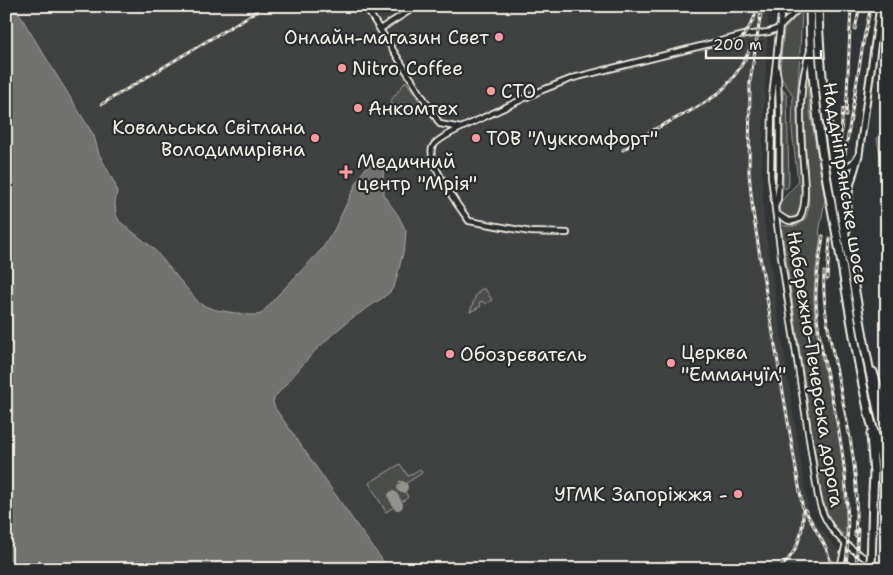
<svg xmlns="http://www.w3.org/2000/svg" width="893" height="575" viewBox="0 0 893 575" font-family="'Shantell Sans',sans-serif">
<rect width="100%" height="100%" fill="#323535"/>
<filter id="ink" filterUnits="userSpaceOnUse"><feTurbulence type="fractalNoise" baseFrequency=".02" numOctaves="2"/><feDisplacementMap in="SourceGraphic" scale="10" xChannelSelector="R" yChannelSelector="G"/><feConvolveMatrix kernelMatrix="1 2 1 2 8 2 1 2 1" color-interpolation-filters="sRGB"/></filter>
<g filter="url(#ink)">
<!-- built -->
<path fill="#404242" d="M15,6H769L767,40L762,168L764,222L809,515L846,559L843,569H389L358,527L275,408L273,402L274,398L313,353L335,332L391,291L406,231L398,215L384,196L383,166L379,162H374L322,249L278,295L261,314L256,315H248L217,310L207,307L199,303L153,248L119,221L116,214L115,203L117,192L115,184L99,154L94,136L27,27Z"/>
<!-- green -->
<g fill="#4b4d4c" stroke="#a09f9a">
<path d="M802,10L797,108L802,204L799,214C794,217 789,219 784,216C770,206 793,190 798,182L792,130L793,97L790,91L780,76V67L784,30Z"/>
<path d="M806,72L810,111L825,199L819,234L821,235C818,256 814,277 814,299C815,342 829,384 837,426C844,463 846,499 846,536C831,527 826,510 821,494L781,225C800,229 806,223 809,205L804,118Z"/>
<path d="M406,81L425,110L421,115L389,103Z"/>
<path d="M783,89L787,96L789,183L788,187L785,189L783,187Z"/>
<path d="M887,118V178L883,170L877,139Z"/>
<path d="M838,167L846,170L853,168L846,201Z"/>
<path d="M481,289H485L492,300L485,304L482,301L479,303L481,306L470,312L476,295Z"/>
<path d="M400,464L408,476L420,469L422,473L405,484L404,482L399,481L408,497L406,499L386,512L369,483Z"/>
</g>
<!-- water -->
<path fill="#727370" stroke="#a6a5a0" d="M6,6H15L27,27L94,136L99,154L115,184L117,192L115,203L116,214L119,221L153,248L199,303L207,307L217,310L248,315H256L261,314L278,295L322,249L334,230L360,176L368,165L374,162H379L383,166L384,196L398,215L406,231L405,245L395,284L391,291L384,297L351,319L335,332L313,353L274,398L273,402L275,408L358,527L389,569H18L6,559Z"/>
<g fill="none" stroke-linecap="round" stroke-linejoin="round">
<!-- taxiway -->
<g stroke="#93938e" stroke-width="10">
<path d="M402,488L403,487"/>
<path d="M393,496L398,505"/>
</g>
<defs>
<g id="minor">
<path d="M365,6L440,124L461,128L540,91L573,78L745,35L769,32L779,28L799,8"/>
<path d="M782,6L772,98L771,176L781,256L818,497C820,506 823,515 828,523C839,543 863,557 882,569"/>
<path d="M380,29L417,6"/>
<path d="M461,128C453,132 435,140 432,148C427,162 460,209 469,221L531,232L567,233"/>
<path d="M775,207L778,199L779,172V112L778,78L776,67"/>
<path d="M776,213C784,219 791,225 800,218C809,198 803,171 802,150C800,117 799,82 810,51"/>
<path d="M839,569L842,560L846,543"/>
</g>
<g id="tertiary">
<path d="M833,154C840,167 847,172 857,158"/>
<path d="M847,230L848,201L850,186L859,155L880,6"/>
</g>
<g id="primary">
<path d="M810,6C810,86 823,163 838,241C846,288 853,334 862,380L869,414L887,481"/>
<path d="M818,6C819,88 834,167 847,247C859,314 870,382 887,448"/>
<path d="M873,372L887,417"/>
<path d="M871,434L874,473L873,493"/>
</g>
</defs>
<!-- minor casing -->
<use href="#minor" stroke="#f4f1e8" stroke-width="8"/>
<!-- tertiary casing -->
<use href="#tertiary" stroke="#f4f1e8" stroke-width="9"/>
<!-- primary casing -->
<use href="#primary" stroke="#f4f1e8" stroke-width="11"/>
<!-- minor -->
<use href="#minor" stroke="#2a2d2e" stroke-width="4.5"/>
<!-- tertiary -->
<use href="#tertiary" stroke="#2a2d2e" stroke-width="5"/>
<!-- primary -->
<use href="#primary" stroke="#2a2d2e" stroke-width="7"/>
<defs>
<g id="rail">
<path d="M762,6L750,82L749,173L753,212L761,263L803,510C804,533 796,554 779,569"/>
<path d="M855,29L860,6"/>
<path d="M735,48C744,36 752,25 757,11"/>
<path d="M102,104L252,14L257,10L260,6"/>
<path d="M846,116L851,6"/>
<path d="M840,146L843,109"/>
<path d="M623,150C631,145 639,138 648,133C670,120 695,111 716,95C730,85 745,62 751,46"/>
<path d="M845,154L864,38L871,6"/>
<path d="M823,236C820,258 815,279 816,301C818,345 831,388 839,432C847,477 850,523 846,569"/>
<path d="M824,272C822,308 831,342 838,377C845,414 854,450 856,487C857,503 856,520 855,536"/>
<path d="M827,279L830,238"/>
<path d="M805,510L826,548L833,569"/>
<path d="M856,569L858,529"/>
</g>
</defs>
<!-- rail casing -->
<use href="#rail" stroke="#f4f1e8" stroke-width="3"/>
<!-- rail -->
<use href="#rail" stroke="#2a2d2e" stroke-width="1" stroke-dasharray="4" stroke-linecap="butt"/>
<defs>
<path id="primary-bridge" d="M871,569L873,493"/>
</defs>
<!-- primary-bridge casing -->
<use href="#primary-bridge" stroke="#f4f1e8" stroke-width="11" stroke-linecap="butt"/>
<!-- primary-bridge -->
<use href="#primary-bridge" stroke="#2a2d2e" stroke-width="7"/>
</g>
</g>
<!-- markers -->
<g fill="#ff9aa2" stroke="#2a2d2e" stroke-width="2">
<circle cx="499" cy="37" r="5"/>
<circle cx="342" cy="68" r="5"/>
<circle cx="491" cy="91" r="5"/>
<circle cx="358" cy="108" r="5"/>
<circle cx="315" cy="138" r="5"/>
<circle cx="476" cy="138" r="5"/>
<path d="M343.5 164.5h5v5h5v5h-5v5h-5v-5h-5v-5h5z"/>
<circle cx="450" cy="354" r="5"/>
<circle cx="671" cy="363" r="5"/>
<circle cx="738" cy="494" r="5"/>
</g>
<g text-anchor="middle" stroke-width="4.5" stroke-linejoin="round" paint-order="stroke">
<!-- poi labels -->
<g font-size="19" fill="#f4f1e8" stroke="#2a2d2e" text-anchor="start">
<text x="489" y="44" text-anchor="end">Онлайн-магазин Свет</text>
<text x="352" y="75">Nitro Coffee</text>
<text x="501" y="98">СТО</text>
<text x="368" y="115">Анкомтех</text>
<text x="305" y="134" text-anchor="end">Ковальська Світлана<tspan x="305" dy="22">Володимирівна</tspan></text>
<text x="486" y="145">ТОВ "Луккомфорт"</text>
<text x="357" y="168">Медичний<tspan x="357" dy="22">центр "Мрія"</tspan></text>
<text x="681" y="359">Церква<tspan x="681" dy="22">"Еммануїл"</tspan></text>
<text x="460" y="361">Обозрєватєль</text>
<text x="728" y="501" text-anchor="end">УГМК Запоріжжя -</text>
</g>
<!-- street labels -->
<g font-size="19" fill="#f4f1e8" stroke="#2a2d2e">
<text transform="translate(846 183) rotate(81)" y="7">Наддніпрянське шосе</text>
<text transform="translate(816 369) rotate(81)" y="7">Набережно-Печерська дорога</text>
</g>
</g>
<!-- margin -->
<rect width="893" height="575" fill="none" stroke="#2a2d2e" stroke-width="25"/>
<rect x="12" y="12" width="868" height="550" fill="none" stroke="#f4f1e8" stroke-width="2" filter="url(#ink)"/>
<!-- scale -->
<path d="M706 50v8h115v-8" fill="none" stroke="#f4f1e8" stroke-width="2.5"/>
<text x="713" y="50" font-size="15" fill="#f4f1e8" stroke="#2a2d2e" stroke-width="4" paint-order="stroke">200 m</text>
</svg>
